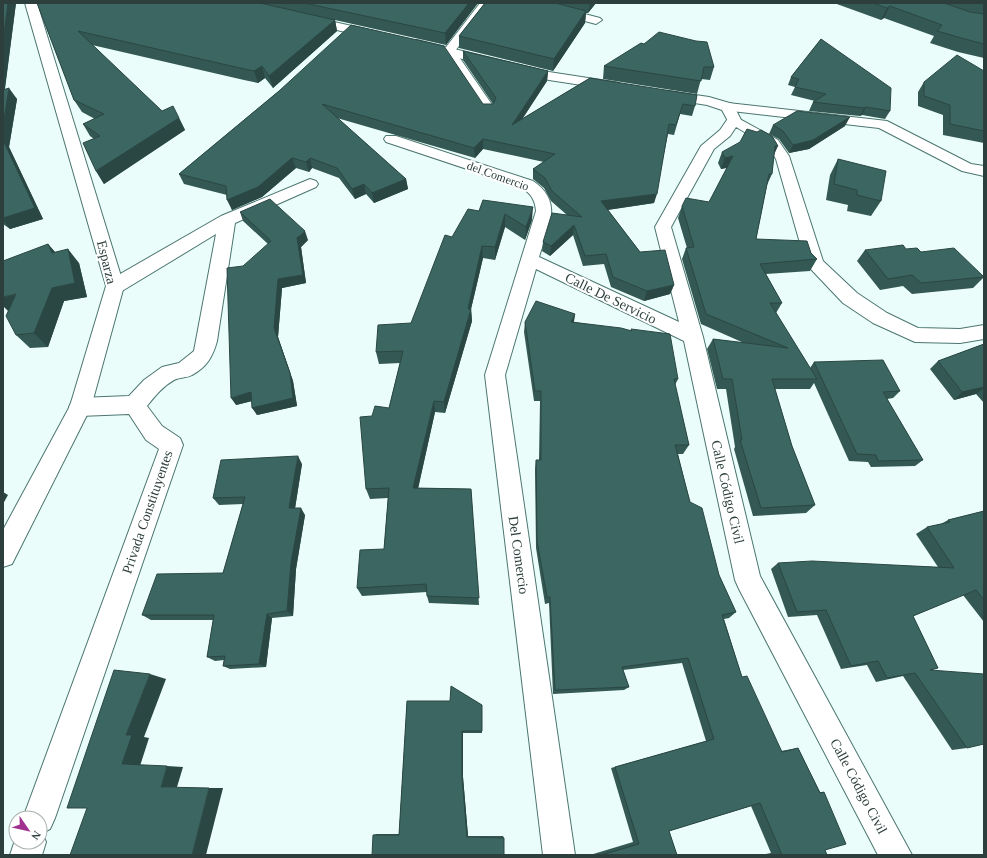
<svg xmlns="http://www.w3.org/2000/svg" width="987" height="858" viewBox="0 0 987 858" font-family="Georgia,serif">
<rect width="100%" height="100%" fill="#ebfdfa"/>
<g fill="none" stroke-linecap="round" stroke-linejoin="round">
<defs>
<path id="pedestrian" d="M728,103L887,121L971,164L984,166V176L962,171L879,128L723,110L721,107L723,104Z"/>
<g id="minor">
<path d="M480,3H492L455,51L495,109L493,112H483L443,51Z"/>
<path d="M522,3H542L600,18L602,20L596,24L524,5Z"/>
<path d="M734,116L778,140L789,156L823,261L857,293L887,313L918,328L960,329L984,325V339L960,343L915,342L873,323L843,303L806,264L776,159L768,146L736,127L730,136L714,149L671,227L703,337L760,576L912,855H878L739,589L735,580L684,341L536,269L505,375L575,855H543L485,375L536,211C535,199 531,194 521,187L386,142L384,139L386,136H396L533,181C564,202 548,227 539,257L679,322L655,227L701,146L720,130L729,117Z"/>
<path d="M310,179L316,181L318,184L316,187L235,223L217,341C213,356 207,367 192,375C187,378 180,377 174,380C163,386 155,396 147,406L162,426L180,438L183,445L55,818L50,829L42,833L46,842L42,855H10L16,837V842H40V818H23L159,449L146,440L129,414L80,416L72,413L69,407L72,401L80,398L129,396L144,380L162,367L179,363L194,351L216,234L122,291L115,292L108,291L106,286L108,281L221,216Z"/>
</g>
<g id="tertiary">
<path d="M25,3H37L124,286L91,407L12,564L3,567V530L70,406L106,286Z"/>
<path d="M307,16L379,32L381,35L375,39L303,22L301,20Z"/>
<path d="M417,40L549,72L614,82L619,83L621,86L619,89L614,90L549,80L413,47L411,44L413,41Z"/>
<path d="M668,91L709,97L733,104L741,120L739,123H729L722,110L707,105L663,98L661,95L663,92Z"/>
</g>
</defs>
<!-- pedestrian casing -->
<use href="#pedestrian" stroke="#4b7670" stroke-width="2"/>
<!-- minor casing -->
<use href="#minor" stroke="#4b7670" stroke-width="2"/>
<!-- tertiary casing -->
<use href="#tertiary" stroke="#4b7670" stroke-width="2"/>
<!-- pedestrian -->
<use href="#pedestrian" fill="#fff" fill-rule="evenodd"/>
<!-- minor -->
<use href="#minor" fill="#fff" fill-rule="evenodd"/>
<!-- tertiary -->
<use href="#tertiary" fill="#fff" fill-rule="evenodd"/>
</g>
<!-- wall -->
<g fill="#345853">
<path d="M3,3H16L5,89L17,99L9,147L43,219L10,229L3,224Z"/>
<path d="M37,3H478L446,45L335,20L337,31L273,88L265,78L258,83L244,80L92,45L162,111L179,118L185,130L104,184L96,171L94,139L90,136L83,124L95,119L82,112L74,100Z"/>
<path d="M485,3H596L588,13H586L585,23L553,71L459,48V36Z"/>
<path d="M834,3H984V58L958,52L930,43L934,36L884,18L881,20Z"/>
<path d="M821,39L890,111L885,119L862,115L860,116L809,111L813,102L815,101L791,95L795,87L788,85L791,77Z"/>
<path d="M463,51L548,71L547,81L522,119L590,78L695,106L692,116L680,114L674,135L668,134L654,203L608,210L640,252L674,285L670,294L644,301L611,287L604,264L583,266L573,235L550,256L542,251L543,242L567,215L551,201L544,188L533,179V169L544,162L483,149L475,158L337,118L406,179L408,189L374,203L366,194L355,199L339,178L312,168L309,172L296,168L262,197L232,210L227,195L184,184L179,174L279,91L483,104H493L463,60Z"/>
<path d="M604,66L714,67L710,80L701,79L697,94L603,79Z"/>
<path d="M984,71V143L943,135V115L918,106V92L924,82Z"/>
<path d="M773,125L845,126L809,149L789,153L779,139L769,134Z"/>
<path d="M722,152L774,155L772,174L767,185L756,239L811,253L817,259L810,271L766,274L782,303L776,313L810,368L814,362L900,391L893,398L887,399L923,460L915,466L871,467L868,462L849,461L814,383L810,389H775L792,446L815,505L806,513L753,516L734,449L735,447L726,389H717L707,349L713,339L744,343L701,324L682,259L686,248H687L678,218L682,206L709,202L727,168L721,169L718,163Z"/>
<path d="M838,159L881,201L871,216L847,211L848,205L826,200L830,175Z"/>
<path d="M483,200L532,220L525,240L505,227L495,260L483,258L471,309L472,321L445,413L435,412L418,488L471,489L479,605L429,603L427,596V592L362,596L357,588L384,549L388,498L370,499L366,489L372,416L389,408L400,363L379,364L376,352L411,323L452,237L479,211Z"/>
<path d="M240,212L308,240L301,247L306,283L282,288L278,337L293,381L297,406L257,415L252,401L236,405L268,244L243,221Z"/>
<path d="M48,244L55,252L79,263L87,297L64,301L48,347L30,348L16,335L8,311Z"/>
<path d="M906,249L921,252L984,277L973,288L912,294L903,286L880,290L857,261L865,250Z"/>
<path d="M575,314L574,322L631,331V329L678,379L675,385L689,445L683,454H678L690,502L719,575L736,612L729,618L724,619L742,677L781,751L798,748L820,792H824L825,850L827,855H761L771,853L751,806L669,831L677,855H590L633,842L611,768L706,741L682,663L623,670L629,687L624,690L553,694L549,603L545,604L536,548L535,469L536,460H539L540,401H534L524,332L525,322Z"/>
<path d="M984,344V403L976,394L954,400L930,369L938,361Z"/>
<path d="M302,464L295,508L305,515L296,569L293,616L272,618L266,667L230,669L223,666L224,660L215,661L207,657L213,620H151L142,615L223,573L243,504L219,505L213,498Z"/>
<path d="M984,511V622L963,595L913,616L938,668L932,670L967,748L952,750L903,676L876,682L867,665L841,669L817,615L788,617L771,569L778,563L938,567L916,534L927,527L941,524L948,520Z"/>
<path d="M407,701L482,705V733H463V777L468,836H503L504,838L373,835L377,834H399Z"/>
</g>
<!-- shaded-wall -->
<g fill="#2a4744">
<path d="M8,3H16L3,102V41Z"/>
<path d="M469,3H478L446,45L445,33Z"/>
<path d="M590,3H596L588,13Z"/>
<path d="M890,6L884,18L881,20L887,8Z"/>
<path d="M586,11L585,23L553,71L554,59Z"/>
<path d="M335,20L337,31L273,88L269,76Z"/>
<path d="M262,66L265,78L258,83L254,71Z"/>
<path d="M548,71L547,81L512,135V125Z"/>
<path d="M9,88L17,99L9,147L43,219L10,229L3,220V126Z"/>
<path d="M866,107L862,115L860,116L864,108Z"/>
<path d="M850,117L845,126L809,149L789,153L793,145Z"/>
<path d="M179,118L185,130L104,184L96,171Z"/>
<path d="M483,139V149L475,158L474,148Z"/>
<path d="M775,146H778L773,157Z"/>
<path d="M733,156L729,167L721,169L725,158Z"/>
<path d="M292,158L296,168L262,197L232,210L227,200Z"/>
<path d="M310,158L312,168L309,172L306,162Z"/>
<path d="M406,179L408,189L374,203L372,193Z"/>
<path d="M364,184L366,194L355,199L352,189Z"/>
<path d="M657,194L654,203L599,211L601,201Z"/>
<path d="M533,207L532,220L525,240L526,227Z"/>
<path d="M505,214V227L495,260V247Z"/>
<path d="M574,225L573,235L550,256L551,246Z"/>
<path d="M305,231L308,240L301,247L306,283L282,288L278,337L293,381L297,406L257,415L252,408L274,328L278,279L297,238Z"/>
<path d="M48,244L60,258L52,253Z"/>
<path d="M482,246L483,258L471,309L472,321L445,413L444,402L468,309Z"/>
<path d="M68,249L79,263L87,297L64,301L48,347L34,333L52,288Z"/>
<path d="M674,285L670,294L644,301L647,291Z"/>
<path d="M16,294L9,312L3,306V297Z"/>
<path d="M575,314L573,325L571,322Z"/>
<path d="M984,387V388L976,394L954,400L962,392Z"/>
<path d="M251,392L256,400L236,405L231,398Z"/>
<path d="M434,401L435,412L416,498L413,488Z"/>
<path d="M298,456L302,464L294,515L289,508Z"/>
<path d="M3,492L8,495L3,504Z"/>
<path d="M301,508L305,515L296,569L293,616L287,611L291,563Z"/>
<path d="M267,614L272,618L266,667L259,664Z"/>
<path d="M150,674L166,679L144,737L149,738L140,766L122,764L126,735Z"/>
<path d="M462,731L463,733V777L468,836L467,837L462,777Z"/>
<path d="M167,766L183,767L177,787H161Z"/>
<path d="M209,788H223L206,855H192Z"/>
</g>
<!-- building -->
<g fill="#3c6661" stroke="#2a4744">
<path d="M3,3H8L3,41Z"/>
<path d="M37,3H260L335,20L269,76L262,66L254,71L240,68L78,31L162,111L173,106L179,118L96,171L83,143L100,136L83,124L104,114L74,100Z"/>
<path d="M304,3H469L445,33Z"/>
<path d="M485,3H555L586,11L554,59L459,36Z"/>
<path d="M873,3H944L970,12L984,14V44L965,39L937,31L942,25L890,6L887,8Z"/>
<path d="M351,25L444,46L483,104H493L496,98L463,51L548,71L512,125L590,78L697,95L695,106L683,104L676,125L669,124L657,194L601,201L640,252L665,250L674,285L647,291L613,277L606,254L585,256L574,225L551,246L543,242L552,213L582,217L552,191L545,178L533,169L555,154L483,139L474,148L322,104L406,179L372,193L364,184L352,189L337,168L310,158L306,162L292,158L258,187L227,200L226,186L179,174L279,91Z"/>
<path d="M659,32L696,41L707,42L714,67H704L701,81L604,66L641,43L644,44Z"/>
<path d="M821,39L891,88L890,111L866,107L864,108L813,102L826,94L795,87L799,79L791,77Z"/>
<path d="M957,55L984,71V131L950,124V105L924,96V82Z"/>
<path d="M9,88L3,126V90Z"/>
<path d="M797,111L850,117L813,140L793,145L783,131L773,125Z"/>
<path d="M747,129L757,132L761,130L772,136L778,146H775L772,174H769L756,239L807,241L811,253L817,259L760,264L782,303H770L817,379H772L792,446L815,505L761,508L740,440H742L732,379H723L713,339L788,348L706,314L686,248L694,247L682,206L686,198L709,202L733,156L725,158L722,152L740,142Z"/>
<path d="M3,140L35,208L3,218Z"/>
<path d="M838,159L886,171L881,201L857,195V190L834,184Z"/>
<path d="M270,199L305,231L297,238L303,275L278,279L274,328L290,373L293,398L252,408L251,392L231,398L227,268L243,266L271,241L240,212Z"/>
<path d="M483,200L533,207L526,227L505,214L495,247L482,246L468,309H471L444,402L434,401L413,488L471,489L479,598L427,596L426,584L357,588L360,550L384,549L389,488L366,489L360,417L372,416L375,406L389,408L403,351L376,352L378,325L411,323L445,235L452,237L468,209L479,211Z"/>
<path d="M48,244L52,253L68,249L75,283L52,288L34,333L16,335L6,316L16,294L3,297V261Z"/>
<path d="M903,245L906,249L917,248L921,252L954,248L984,277L921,283L912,275L888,279L865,250Z"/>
<path d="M536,301L575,314L571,322L621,328L632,331L631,329L670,334L678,379H674L689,445H675L690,502L702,508L719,575L736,612L722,615L742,677L747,676L782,752L798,748L820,793L824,792L846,844L825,850L827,855H782L760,803L669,831L677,855H601L639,844L615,767L714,739L688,658L622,667L629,687L555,690L550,597H547L537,541L536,460H541V391H535L525,322Z"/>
<path d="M984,344V387L962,392L938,361Z"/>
<path d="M883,360L900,391L883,392L923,460L878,461L876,455L857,454L814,362Z"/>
<path d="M298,456L289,508H301L291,563L287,611L267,614L259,664L223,666L225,656L207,657L214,615H142L157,574L223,573L245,497L213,498L221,460Z"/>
<path d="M984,511V600L976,590L913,616L938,668L930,670L984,674V744L967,748L915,673L887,678L878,661L851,666L826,610L797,612L778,563L812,561L954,568L927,527L950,522L948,520Z"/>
<path d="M114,670L150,674L126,735H132L122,764L167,766L161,787L209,788L192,855H70L87,808H67Z"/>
<path d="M451,686L482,705V731H462V777L467,837L504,838V855H372L373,835H399L407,701H450Z"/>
</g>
<g text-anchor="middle" stroke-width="4" stroke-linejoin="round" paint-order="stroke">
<!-- far-street labels -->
<g font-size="12" fill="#2c3f3c" stroke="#fff">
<text transform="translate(498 176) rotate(20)" y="4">del Comercio</text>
</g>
<!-- street labels -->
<g font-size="14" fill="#2c3f3c" stroke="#fff">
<text transform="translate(107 262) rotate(76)" y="5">Esparza</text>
<text transform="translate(611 298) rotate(26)" y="5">Calle De Servicio</text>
<text transform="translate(728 492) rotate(77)" y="5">Calle Código Civil</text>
<text transform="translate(147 512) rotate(-71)" y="5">Privada Constituyentes</text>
<text transform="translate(519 555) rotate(82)" y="5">Del Comercio</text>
<text transform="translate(859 786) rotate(62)" y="5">Calle Código Civil</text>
</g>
</g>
<!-- border -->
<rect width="987" height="858" fill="none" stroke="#2c3f3c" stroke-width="8"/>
<!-- north arrow -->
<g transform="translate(28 830) rotate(124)"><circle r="19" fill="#ffffff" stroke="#abb2b1"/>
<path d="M0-3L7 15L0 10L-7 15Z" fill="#a1318f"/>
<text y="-6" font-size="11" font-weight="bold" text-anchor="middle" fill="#2c3f3c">N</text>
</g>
</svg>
